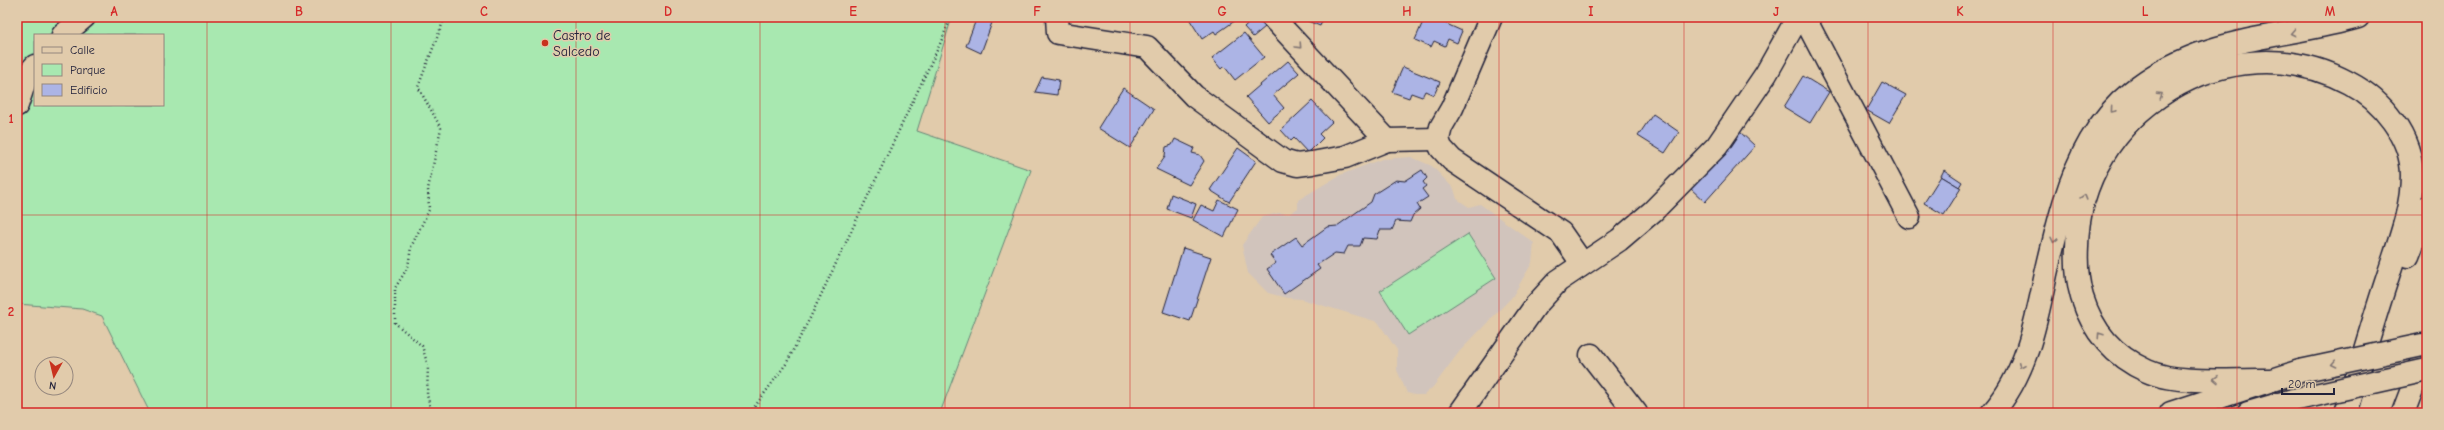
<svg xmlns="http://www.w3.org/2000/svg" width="2444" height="430" viewBox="0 0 2444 430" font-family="'Comic Neue',sans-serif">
<rect width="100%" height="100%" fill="#e1cbab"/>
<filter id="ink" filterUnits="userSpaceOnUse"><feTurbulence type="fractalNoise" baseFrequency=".025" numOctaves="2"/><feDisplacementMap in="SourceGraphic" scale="8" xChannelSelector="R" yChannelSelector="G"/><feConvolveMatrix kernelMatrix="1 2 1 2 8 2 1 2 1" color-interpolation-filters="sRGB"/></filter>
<g filter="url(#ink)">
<!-- built -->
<path fill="#d1c4bc" d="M1411,157L1432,166L1454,189L1457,199L1469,207L1480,204L1534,243L1532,263L1512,297L1459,352L1433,387L1424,395H1415L1407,393L1397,370V350L1378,322L1301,299L1287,298L1268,293L1248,273L1242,245L1262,217L1279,213L1289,214L1298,208V200L1340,175L1382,159Z"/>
<!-- green -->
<g fill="#a8e8b0" stroke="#658576" fill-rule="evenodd">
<path d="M17,17H952L917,131L1031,170L940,413H150L102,316L82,309L17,304ZM35,35H163V105H35Z"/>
<path d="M1468,234L1496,278L1408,335L1380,291Z"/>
</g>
<!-- building -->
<g fill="#acb4e5" stroke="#22223b">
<path d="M977,17H994L981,53L966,46Z"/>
<path d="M1188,17H1234L1236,20L1216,34L1214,31L1202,39Z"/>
<path d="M1255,17L1265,27L1253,37L1244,27Z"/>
<path d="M1298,17H1324L1320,26Z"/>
<path d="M1425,17H1431L1462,31L1457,43L1448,39L1445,46L1434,41L1431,47L1415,40Z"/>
<path d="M1244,33L1264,57L1235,80L1224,66L1221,69L1212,58Z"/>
<path d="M1288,61L1299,73L1273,95L1284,108L1268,122L1246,97Z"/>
<path d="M1403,67L1440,82L1434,95L1425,91L1422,97L1411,93L1409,98L1392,92Z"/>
<path d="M1803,76L1829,92L1810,123L1784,107Z"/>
<path d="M1042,77L1059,80L1057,95L1035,92Z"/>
<path d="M1882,82L1906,95L1889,123L1866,110Z"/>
<path d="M1123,88L1154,109L1130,148L1098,128Z"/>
<path d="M1312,101L1332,122L1319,134L1323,138L1308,153L1294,138L1291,141L1281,130Z"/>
<path d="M1653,114L1679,132L1665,153L1638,136Z"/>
<path d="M1739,131L1755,146L1705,202L1689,187Z"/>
<path d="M1175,139L1194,148L1192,153L1200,155L1204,161L1189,185L1156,169L1165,156L1166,147L1172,145Z"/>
<path d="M1238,148L1256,161L1229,202L1210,190Z"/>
<path d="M1422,170L1427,178L1423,182L1426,186L1422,189L1428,197L1417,204L1420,209L1413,215L1410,222L1396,221L1392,230H1380L1377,239L1363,238L1360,246H1348L1344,254L1335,253L1317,265L1320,269L1284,294L1267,269L1276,263L1270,255L1296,237L1302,245L1327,227L1337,226L1371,202L1374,194L1396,180L1405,181Z"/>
<path d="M1944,170L1962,182L1959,187L1941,176Z"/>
<path d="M1941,176L1961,188L1944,215L1924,203Z"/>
<path d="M1171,194L1196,204L1191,218L1167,209Z"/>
<path d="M1219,200L1238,209L1224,237L1193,220L1201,205L1214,211Z"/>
<path d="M1183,248L1211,257L1190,321L1163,312Z"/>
<path d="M17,404H19L22,413H17Z"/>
</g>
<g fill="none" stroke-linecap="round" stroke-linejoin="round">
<defs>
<g id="minor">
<path d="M1057,17L1058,33L1147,47L1194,96L1283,161L1297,165L1312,163L1345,157L1387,140L1438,139"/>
<path d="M1272,17L1387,140"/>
<path d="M1491,17L1452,108L1441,127L1438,139L1441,148L1452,160L1561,233L1577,256L1580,266"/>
<path d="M1804,17L1909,217"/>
<path d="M63,35L84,17"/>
<path d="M17,105L27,75L35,66"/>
<path d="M1591,355L1636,413"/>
<path d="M1460,413L1536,305L1558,281L1619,240L1653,211L1717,146L1766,74L1798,17"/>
</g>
<g id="highway">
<path d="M2408,256L2427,207"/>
<path d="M2269,380C2234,379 2177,385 2147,371C2113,356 2093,332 2082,297C2077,280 2076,265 2077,247C2078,113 2229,18 2349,83C2382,100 2412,137 2412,176C2412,210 2398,244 2388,276C2373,321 2360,367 2346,413"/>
<path d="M1992,413C2026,375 2036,323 2046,274C2070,170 2089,96 2199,54C2248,36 2307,32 2358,17"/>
<path d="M2171,413L2300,371"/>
<path d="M2248,413L2293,400"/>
<path d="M2403,413L2427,350"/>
</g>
</defs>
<!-- minor casing -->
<use href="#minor" stroke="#22223b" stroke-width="25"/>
<!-- highway casing -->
<use href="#highway" stroke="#22223b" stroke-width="25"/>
<!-- path -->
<g stroke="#22223b" stroke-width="2.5" stroke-dasharray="1 3" stroke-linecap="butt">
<path d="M432,413L427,395L428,366L422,346L395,323V288L408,267L411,247L429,210L428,189L441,128L418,87L445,17"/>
<path d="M750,413L786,364L811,316L940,44L951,17"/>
</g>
<!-- minor -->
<use href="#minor" stroke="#e1cbab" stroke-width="22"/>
<!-- highway -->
<use href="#highway" stroke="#e1cbab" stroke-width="22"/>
<defs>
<g id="highway-bridge">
<path d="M2300,371L2427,344"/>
<path d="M2293,400L2427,370"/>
</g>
</defs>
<!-- highway-bridge casing -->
<use href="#highway-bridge" stroke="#22223b" stroke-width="25" stroke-linecap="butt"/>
<!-- highway-bridge -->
<use href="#highway-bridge" stroke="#e1cbab" stroke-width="22"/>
</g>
<!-- one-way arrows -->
<defs><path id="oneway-chevron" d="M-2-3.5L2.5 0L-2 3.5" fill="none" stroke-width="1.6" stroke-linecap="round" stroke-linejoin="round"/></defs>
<g stroke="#827673">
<use href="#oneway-chevron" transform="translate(2293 33) rotate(169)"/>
<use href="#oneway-chevron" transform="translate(1299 46) rotate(47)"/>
<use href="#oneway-chevron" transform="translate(2160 95) rotate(-33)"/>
<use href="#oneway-chevron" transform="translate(2113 110) rotate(130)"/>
<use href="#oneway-chevron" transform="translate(2084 197) rotate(-74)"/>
<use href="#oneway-chevron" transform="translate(2054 240) rotate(103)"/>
<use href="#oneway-chevron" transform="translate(2100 335) rotate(-124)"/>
<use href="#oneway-chevron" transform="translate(2334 364) rotate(168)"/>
<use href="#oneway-chevron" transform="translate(2021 365) rotate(115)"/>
<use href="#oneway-chevron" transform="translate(2216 379) rotate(-179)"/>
</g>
</g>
<!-- grid -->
<path fill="none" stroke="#d62828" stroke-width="1" stroke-opacity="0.55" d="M207,17V413M391,17V413M576,17V413M760,17V413M945,17V413M1130,17V413M1314,17V413M1499,17V413M1684,17V413M1868,17V413M2053,17V413M2237,17V413M17,215H2427"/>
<!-- markers -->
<circle fill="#c8321e" stroke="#e1cbab" stroke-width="1.5" cx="545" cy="43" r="4"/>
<g text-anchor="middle" stroke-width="3" stroke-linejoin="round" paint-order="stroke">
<!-- poi labels -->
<g font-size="14" fill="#22223b" stroke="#e1cbab" text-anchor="start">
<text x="553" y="40">Castro de<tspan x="553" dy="16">Salcedo</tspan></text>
</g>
</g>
<!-- margin -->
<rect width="2444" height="430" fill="none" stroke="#e1cbab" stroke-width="44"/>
<!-- legend -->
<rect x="34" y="34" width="130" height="72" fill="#e1cbab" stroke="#95877e"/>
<rect x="42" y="47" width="20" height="6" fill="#e1cbab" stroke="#95877e"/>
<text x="70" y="54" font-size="12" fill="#22223b">Calle</text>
<rect x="42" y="64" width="20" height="12" fill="#a8e8b0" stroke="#95877e"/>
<text x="70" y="74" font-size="12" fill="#22223b">Parque</text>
<rect x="42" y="84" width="20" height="12" fill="#acb4e5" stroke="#95877e"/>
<text x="70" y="94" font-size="12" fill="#22223b">Edificio</text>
<!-- north arrow -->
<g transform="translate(54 376) rotate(188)"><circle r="19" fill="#e1cbab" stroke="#95877e"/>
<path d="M0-3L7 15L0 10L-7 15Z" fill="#c8321e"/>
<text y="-6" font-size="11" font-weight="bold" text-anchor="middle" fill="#22223b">N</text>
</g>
<!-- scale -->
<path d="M2282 388v6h52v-6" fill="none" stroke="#22223b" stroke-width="2"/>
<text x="2288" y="388" font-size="12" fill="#22223b" stroke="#e1cbab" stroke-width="3" paint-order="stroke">20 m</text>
<rect x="22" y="22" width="2400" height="386" fill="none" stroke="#d62828" stroke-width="1.5"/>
<g font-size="13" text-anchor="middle" font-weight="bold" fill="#d62828">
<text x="114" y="16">A</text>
<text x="299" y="16">B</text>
<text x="484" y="16">C</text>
<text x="668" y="16">D</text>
<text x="853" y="16">E</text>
<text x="1037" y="16">F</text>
<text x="1222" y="16">G</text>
<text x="1407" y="16">H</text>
<text x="1591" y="16">I</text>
<text x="1776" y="16">J</text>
<text x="1960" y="16">K</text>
<text x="2145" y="16">L</text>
<text x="2330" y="16">M</text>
<text x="11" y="123">1</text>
<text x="11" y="316">2</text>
</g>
</svg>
